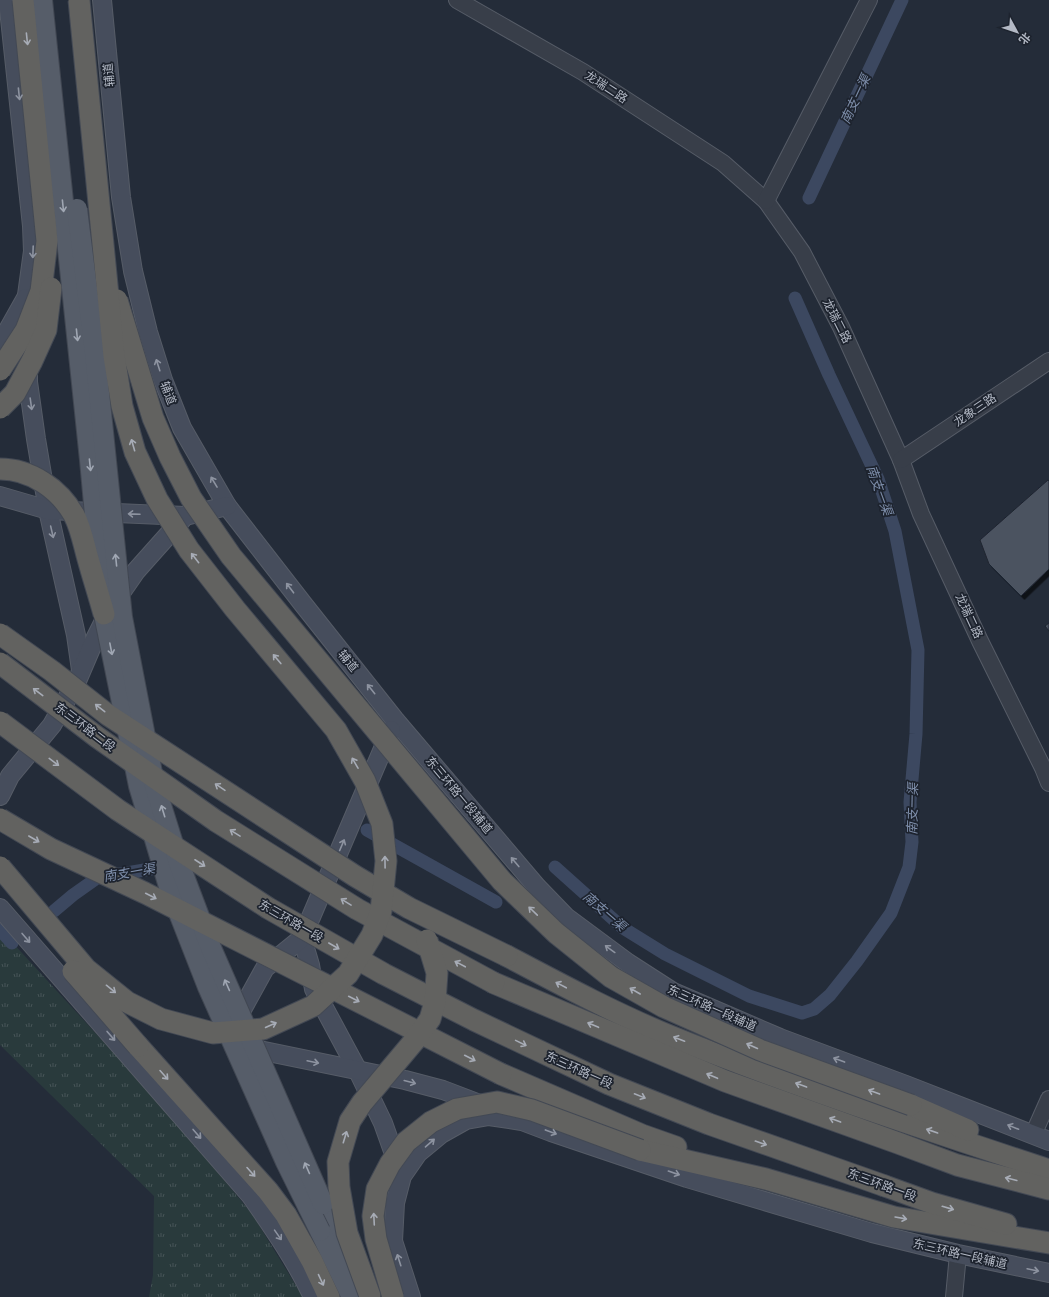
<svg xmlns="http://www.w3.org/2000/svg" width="1049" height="1297" viewBox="0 0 1049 1297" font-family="Helvetica,'Noto Sans SC',sans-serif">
<defs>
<pattern id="park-tufts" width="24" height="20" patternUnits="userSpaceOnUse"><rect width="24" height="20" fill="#293a3c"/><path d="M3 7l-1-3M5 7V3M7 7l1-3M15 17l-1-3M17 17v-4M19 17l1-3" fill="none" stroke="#465457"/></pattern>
<filter id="shadow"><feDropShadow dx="3.5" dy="3.5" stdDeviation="0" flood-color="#0009"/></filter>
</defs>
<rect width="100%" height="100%" fill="#242c39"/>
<!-- park -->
<path fill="url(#park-tufts)" d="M0,929L168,1112L252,1214L303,1297H149L153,1275L154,1196L0,1045Z"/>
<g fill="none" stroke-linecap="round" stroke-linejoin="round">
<!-- canal -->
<g stroke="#3c4860" stroke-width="13">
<path d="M809,198L902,0"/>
<path d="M367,830L496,902"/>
<path d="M555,867L623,928L665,954L749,996L802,1013L814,1009L830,995L857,961L891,913L909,867L912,842L910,802L916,734L918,650L895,531L878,479L829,375L795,298"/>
<path d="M54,911L73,895L97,878L168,866"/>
<path d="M0,930L12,943"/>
</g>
</g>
<!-- building -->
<g fill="#4b5261" stroke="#1f2530" filter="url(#shadow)">
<path d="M1048,480L1049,481V569L1021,596L989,564L980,540Z"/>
<path d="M1049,623V631L1045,626Z"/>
</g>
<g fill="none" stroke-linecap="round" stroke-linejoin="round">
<defs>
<g id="tertiary">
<path d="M457,0L583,72L723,163L766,201L802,252L841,327L901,460L921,514L980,641L1043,768L1049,783"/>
<path d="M766,201L869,0"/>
<path d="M901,460L1049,361"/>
<path d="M1033,1135L1049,1099"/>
<path d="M954,1297L958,1254"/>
</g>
<g id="secondary">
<path d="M8,0L32,226L33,251L27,295V321"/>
<path d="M102,0L121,197L133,271L148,332L163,380L182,428L227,506L303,604L395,720L537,887L566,917L628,963L673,992L780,1038L906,1085L1049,1141"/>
<path d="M0,344L26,298"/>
<path d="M28,365V382L36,439L48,510L76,635L81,670"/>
<path d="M0,496L48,510L185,516L227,506"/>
<path d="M0,796L10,776L52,725L77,681L95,639L111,607L136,571L185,516"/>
<path d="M0,908L251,1196C274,1229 296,1261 313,1297"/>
<path d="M302,938L310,965L314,989L358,1071L383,1123L399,1168"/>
<path d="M234,1024L265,968L302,938L391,730"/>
<path d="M244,1047L405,1080L443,1090L485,1106"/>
<path d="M411,1297L393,1241L395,1203L402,1176L418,1153L441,1134L466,1120L489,1116L522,1121L551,1132L687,1178L872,1233L958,1254L1049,1273"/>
</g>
<g id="primary">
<path d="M323,1204L348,1252"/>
<path d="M320,1231L352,1297"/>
</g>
<g id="trunk">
<path d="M507,956C560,984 614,1013 670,1036C794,1086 922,1128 1049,1170"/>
<path d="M494,983L725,1081L898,1143L957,1165L1049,1189"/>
<path d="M138,1046L268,1191L286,1215L312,1261L329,1297"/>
<path d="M501,1074L642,1135L676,1147"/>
<path d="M911,1105L968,1130"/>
<path d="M640,1150L766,1179L894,1217L1049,1243"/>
<path d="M885,1186L932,1203L1006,1224"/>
</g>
</defs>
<!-- tertiary casing -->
<use href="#tertiary" stroke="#565c67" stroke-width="18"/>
<!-- secondary casing -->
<use href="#secondary" stroke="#565c67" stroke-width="20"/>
<!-- primary casing -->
<use href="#primary" stroke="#414752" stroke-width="22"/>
<!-- trunk casing -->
<use href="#trunk" stroke="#434954" stroke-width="23"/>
<!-- tertiary -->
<use href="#tertiary" stroke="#383e49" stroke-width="16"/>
<!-- secondary -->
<use href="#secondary" stroke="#464d5c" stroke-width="18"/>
<!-- primary -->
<use href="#primary" stroke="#565d69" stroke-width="20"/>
<!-- trunk -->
<use href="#trunk" stroke="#626260" stroke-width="21"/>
<defs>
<g id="primary-bridge">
<path d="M42,0L90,460L104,614L139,786L170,890L208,987L286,1162L320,1231"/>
<path d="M77,209L94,344L122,617L154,783L180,866L211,948L323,1204"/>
</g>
<g id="trunk-bridge">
<path d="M117,300L153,418L170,457L191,498L231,556L502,881L556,933L611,977L664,1007L760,1050L911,1105"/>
<path d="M0,370L26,330L41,291L47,241L23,0"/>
<path d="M0,408L15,393L32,361L46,330L51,288"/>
<path d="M0,469C31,469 59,489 74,515C81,528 84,545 88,559C93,577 99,596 104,614"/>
<path d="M0,634L52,671L108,715L355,876L409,908L507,956"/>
<path d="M0,663L97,737L216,821L357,909L494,983"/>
<path d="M0,722L118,810L268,908L384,974L474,1020L609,1084L709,1124L885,1186"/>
<path d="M0,819L51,849L145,893L501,1074"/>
<path d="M0,867L86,969L127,1002L161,1019L213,1033L263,1029L313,1006L348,974L372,935L381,911L386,861L382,824L365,781L336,730L235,609L189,550L157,499L135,452L122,406L114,356L79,0"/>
<path d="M73,971L138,1046"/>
<path d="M370,1296L347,1233L339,1187L338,1162L350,1121L362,1103L415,1040L430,1019L435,1002L437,973L427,940"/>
<path d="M393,1297L376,1239L373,1216L377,1189L390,1164L406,1142L431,1122L457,1109L497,1102L532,1110L640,1150"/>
</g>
</defs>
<!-- primary-bridge casing -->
<use href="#primary-bridge" stroke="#414752" stroke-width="22" stroke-linecap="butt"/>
<!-- trunk-bridge casing -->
<use href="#trunk-bridge" stroke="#434954" stroke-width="23" stroke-linecap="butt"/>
<!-- primary-bridge -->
<use href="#primary-bridge" stroke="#565d69" stroke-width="20"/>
<!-- trunk-bridge -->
<use href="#trunk-bridge" stroke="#626260" stroke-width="21"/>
</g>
<!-- one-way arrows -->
<defs><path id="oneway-shaft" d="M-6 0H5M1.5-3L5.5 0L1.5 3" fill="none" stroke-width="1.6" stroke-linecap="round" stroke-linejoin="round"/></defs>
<g stroke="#a7acb6">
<use href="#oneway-shaft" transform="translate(27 39) rotate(84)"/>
<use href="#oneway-shaft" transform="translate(133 445) rotate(-106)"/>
<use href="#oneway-shaft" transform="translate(195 558) rotate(-128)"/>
<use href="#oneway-shaft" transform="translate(277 659) rotate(-130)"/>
<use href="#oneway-shaft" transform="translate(38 692) rotate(-143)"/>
<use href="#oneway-shaft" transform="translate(100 708) rotate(-142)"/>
<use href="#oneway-shaft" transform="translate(54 762) rotate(37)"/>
<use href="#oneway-shaft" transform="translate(355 763) rotate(-120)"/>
<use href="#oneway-shaft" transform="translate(220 787) rotate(-146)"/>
<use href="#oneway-shaft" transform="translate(235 833) rotate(-148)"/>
<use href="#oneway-shaft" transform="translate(34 839) rotate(30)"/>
<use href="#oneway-shaft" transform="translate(385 862) rotate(-91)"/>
<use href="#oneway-shaft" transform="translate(200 863) rotate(33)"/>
<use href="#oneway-shaft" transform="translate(151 896) rotate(27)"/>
<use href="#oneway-shaft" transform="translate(346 902) rotate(-148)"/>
<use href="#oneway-shaft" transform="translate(533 911) rotate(-136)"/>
<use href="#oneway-shaft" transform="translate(334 946) rotate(30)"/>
<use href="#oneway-shaft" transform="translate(460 964) rotate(-152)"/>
<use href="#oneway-shaft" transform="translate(561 985) rotate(-152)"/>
<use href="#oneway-shaft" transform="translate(111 989) rotate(39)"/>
<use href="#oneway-shaft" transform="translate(635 991) rotate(-150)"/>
<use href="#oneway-shaft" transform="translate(354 999) rotate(27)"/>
<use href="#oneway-shaft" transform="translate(271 1025) rotate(-24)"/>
<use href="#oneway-shaft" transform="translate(593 1025) rotate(-157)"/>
<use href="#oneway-shaft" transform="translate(679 1039) rotate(-159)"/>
<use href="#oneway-shaft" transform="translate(521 1043) rotate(26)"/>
<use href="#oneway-shaft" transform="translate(752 1046) rotate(-156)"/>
<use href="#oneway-shaft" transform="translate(470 1058) rotate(27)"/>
<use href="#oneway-shaft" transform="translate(164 1075) rotate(48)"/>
<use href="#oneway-shaft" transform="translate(712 1076) rotate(-157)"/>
<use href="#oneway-shaft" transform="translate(801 1085) rotate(-160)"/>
<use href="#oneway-shaft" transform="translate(874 1092) rotate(-160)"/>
<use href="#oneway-shaft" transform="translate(640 1096) rotate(22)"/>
<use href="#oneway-shaft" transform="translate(835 1120) rotate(-160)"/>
<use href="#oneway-shaft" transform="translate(932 1131) rotate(-161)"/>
<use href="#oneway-shaft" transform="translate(345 1137) rotate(-73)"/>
<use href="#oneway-shaft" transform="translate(761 1143) rotate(19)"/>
<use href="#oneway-shaft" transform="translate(251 1172) rotate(48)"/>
<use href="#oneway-shaft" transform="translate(1011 1179) rotate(-166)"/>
<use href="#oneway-shaft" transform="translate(948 1208) rotate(16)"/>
<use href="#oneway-shaft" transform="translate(901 1218) rotate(10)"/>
<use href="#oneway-shaft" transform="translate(374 1219) rotate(-93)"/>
<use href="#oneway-shaft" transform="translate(321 1280) rotate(65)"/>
</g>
<g stroke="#8d93a0">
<use href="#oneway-shaft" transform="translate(19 94) rotate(84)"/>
<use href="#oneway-shaft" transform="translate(33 252) rotate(92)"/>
<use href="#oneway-shaft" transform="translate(158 365) rotate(-108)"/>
<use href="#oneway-shaft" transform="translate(31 404) rotate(82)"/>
<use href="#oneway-shaft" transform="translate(214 482) rotate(-121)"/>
<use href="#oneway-shaft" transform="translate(134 514) rotate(-178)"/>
<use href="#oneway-shaft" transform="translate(52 532) rotate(77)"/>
<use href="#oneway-shaft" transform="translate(290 588) rotate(-127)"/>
<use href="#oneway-shaft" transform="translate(371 689) rotate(-129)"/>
<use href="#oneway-shaft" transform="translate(342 845) rotate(-67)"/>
<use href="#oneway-shaft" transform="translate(515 862) rotate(-130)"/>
<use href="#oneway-shaft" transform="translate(26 938) rotate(49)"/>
<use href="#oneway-shaft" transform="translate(610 949) rotate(-144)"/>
<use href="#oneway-shaft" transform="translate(111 1036) rotate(49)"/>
<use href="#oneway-shaft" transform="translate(839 1060) rotate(-160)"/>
<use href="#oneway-shaft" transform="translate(313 1062) rotate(12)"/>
<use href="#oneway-shaft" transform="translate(410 1082) rotate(15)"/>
<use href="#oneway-shaft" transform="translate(1013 1127) rotate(-158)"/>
<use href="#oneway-shaft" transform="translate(551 1132) rotate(20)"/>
<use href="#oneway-shaft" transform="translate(197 1134) rotate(49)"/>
<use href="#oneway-shaft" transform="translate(430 1143) rotate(-41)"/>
<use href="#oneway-shaft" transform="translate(674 1173) rotate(19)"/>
<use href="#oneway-shaft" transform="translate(278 1235) rotate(55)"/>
<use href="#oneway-shaft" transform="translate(399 1260) rotate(-108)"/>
<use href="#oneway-shaft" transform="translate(1033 1270) rotate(12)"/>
</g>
<g stroke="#a0a7b3">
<use href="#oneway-shaft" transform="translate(63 206) rotate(84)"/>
<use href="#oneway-shaft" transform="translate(77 335) rotate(84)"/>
<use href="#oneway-shaft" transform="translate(90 465) rotate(84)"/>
<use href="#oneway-shaft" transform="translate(116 560) rotate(-96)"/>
<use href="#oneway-shaft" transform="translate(111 649) rotate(79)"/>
<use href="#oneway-shaft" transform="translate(163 811) rotate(-107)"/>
<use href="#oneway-shaft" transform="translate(227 985) rotate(-114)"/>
<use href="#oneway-shaft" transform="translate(307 1168) rotate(-114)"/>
</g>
<g text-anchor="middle" stroke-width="3.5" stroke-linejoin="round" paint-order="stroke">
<!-- street labels -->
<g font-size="12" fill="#b3b9c5" stroke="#1d232e">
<text transform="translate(109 75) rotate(-96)" y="4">辅道</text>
<text transform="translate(606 87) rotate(33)" y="4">龙瑞二路</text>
<text transform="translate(837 321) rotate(63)" y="4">龙瑞二路</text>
<text transform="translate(168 393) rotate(69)" y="4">辅道</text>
<text transform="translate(975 410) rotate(-34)" y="4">龙象三路</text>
<text transform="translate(969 616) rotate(65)" y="4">龙瑞二路</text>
<text transform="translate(348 661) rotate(51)" y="4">辅道</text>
<text transform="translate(85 727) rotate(37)" y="4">东三环路二段</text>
<text transform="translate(459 795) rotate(50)" y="4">东三环路一段辅道</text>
<text transform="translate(291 921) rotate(30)" y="4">东三环路一段</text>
<text transform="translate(712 1008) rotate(24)" y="4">东三环路一段辅道</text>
<text transform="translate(579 1070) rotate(24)" y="4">东三环路一段</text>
<text transform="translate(882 1185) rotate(20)" y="4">东三环路一段</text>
<text transform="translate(960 1254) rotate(13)" y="4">东三环路一段辅道</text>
</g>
<!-- water labels -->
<g font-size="13" font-style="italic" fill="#7e8eaa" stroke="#1d232e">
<text transform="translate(855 99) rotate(-65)" y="5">南支一渠</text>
<text transform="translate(880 490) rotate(70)" y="5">南支一渠</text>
<text transform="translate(912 809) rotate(-89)" y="5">南支一渠</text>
<text transform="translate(129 872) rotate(-10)" y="5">南支一渠</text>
<text transform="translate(605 911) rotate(41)" y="5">南支一渠</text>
</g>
</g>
<!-- north arrow -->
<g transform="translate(1017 32) rotate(130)" stroke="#1d232e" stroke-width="3" paint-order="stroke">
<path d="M0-3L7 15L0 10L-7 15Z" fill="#b3b9c5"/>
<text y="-6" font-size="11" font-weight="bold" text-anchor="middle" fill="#b3b9c5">北</text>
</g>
</svg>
